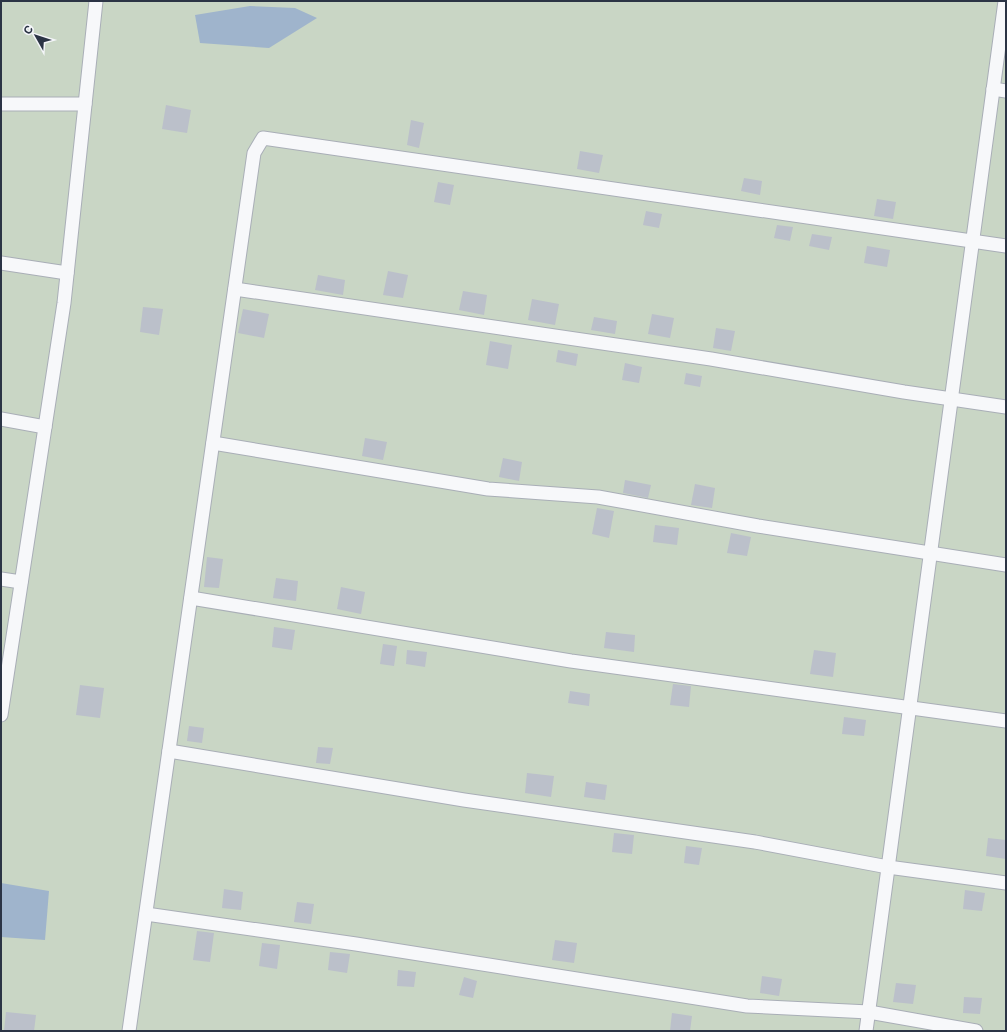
<svg xmlns="http://www.w3.org/2000/svg" width="1007" height="1032" viewBox="0 0 1007 1032" font-family="Inter,sans-serif">
<rect width="100%" height="100%" fill="#e4e7ec"/>
<!-- green -->
<rect fill="#c9d6c5" x="1" y="1" width="1005" height="1030"/>
<!-- water -->
<g fill="#9fb4cc">
<path d="M250,6L295,8L317,18L269,48L200,43L195,15Z"/>
<path d="M1,883L49,891L45,940L1,937Z"/>
</g>
<!-- building -->
<g fill="#bbc0ca">
<path d="M166,105L191,110L187,133L162,129Z"/>
<path d="M411,120L424,123L419,148L407,145Z"/>
<path d="M580,151L603,155L599,173L577,169Z"/>
<path d="M744,178L762,181L760,195L741,191Z"/>
<path d="M438,182L454,185L450,205L434,202Z"/>
<path d="M877,199L896,202L893,219L874,216Z"/>
<path d="M646,211L662,214L659,228L643,225Z"/>
<path d="M777,225L793,227L790,241L774,238Z"/>
<path d="M812,234L832,237L829,250L809,246Z"/>
<path d="M867,246L890,250L887,267L864,263Z"/>
<path d="M388,271L408,275L403,298L383,295Z"/>
<path d="M318,275L345,280L343,295L315,290Z"/>
<path d="M463,291L487,295L484,315L459,310Z"/>
<path d="M532,299L559,304L555,325L528,320Z"/>
<path d="M143,307L163,309L159,335L140,332Z"/>
<path d="M243,309L269,314L264,338L238,333Z"/>
<path d="M652,314L674,318L670,338L648,334Z"/>
<path d="M594,317L617,321L615,334L591,330Z"/>
<path d="M716,328L735,331L731,351L713,348Z"/>
<path d="M490,341L512,345L508,369L486,365Z"/>
<path d="M558,350L578,354L576,366L556,362Z"/>
<path d="M625,363L642,367L639,383L622,380Z"/>
<path d="M686,373L702,376L700,387L684,384Z"/>
<path d="M365,438L387,442L383,460L362,456Z"/>
<path d="M503,458L522,462L519,481L499,477Z"/>
<path d="M625,480L651,485L648,498L623,493Z"/>
<path d="M695,484L715,488L712,508L691,505Z"/>
<path d="M597,508L614,511L609,538L592,534Z"/>
<path d="M655,525L679,528L677,545L653,542Z"/>
<path d="M731,533L751,537L747,556L727,553Z"/>
<path d="M207,557L223,559L219,588L204,587Z"/>
<path d="M276,578L298,581L296,601L273,598Z"/>
<path d="M341,587L365,592L361,614L337,609Z"/>
<path d="M274,627L295,630L292,650L272,647Z"/>
<path d="M606,632L635,635L634,652L604,648Z"/>
<path d="M383,644L397,646L394,666L380,664Z"/>
<path d="M407,650L427,652L425,667L406,664Z"/>
<path d="M814,650L836,653L833,677L810,674Z"/>
<path d="M673,684L691,686L689,707L670,705Z"/>
<path d="M80,685L104,688L100,718L76,715Z"/>
<path d="M570,691L590,694L589,706L568,703Z"/>
<path d="M844,717L866,720L864,736L842,734Z"/>
<path d="M189,726L204,728L202,743L187,741Z"/>
<path d="M318,747L333,748L330,764L316,763Z"/>
<path d="M527,773L554,776L551,797L525,793Z"/>
<path d="M586,782L607,785L605,800L584,797Z"/>
<path d="M614,833L634,835L632,854L612,852Z"/>
<path d="M988,838L1006,840V859L986,856Z"/>
<path d="M686,846L702,848L699,865L684,863Z"/>
<path d="M224,889L243,892L241,910L222,908Z"/>
<path d="M965,890L985,893L982,911L963,909Z"/>
<path d="M297,902L314,904L311,924L294,922Z"/>
<path d="M197,931L214,933L210,962L193,960Z"/>
<path d="M555,940L577,943L574,963L552,960Z"/>
<path d="M262,943L280,945L277,969L259,966Z"/>
<path d="M330,952L350,954L347,973L328,970Z"/>
<path d="M398,970L416,972L414,987L397,986Z"/>
<path d="M762,976L782,979L779,996L760,993Z"/>
<path d="M464,977L477,981L473,998L459,995Z"/>
<path d="M896,983L916,985L913,1004L893,1002Z"/>
<path d="M964,997L982,998L980,1014L963,1013Z"/>
<path d="M6,1012L36,1015L34,1031H4Z"/>
<path d="M672,1013L692,1016L690,1031H670Z"/>
</g>
<g fill="none" stroke-linecap="round" stroke-linejoin="round">
<defs>
<g id="service">
<path d="M993,89L1006,91"/>
<path d="M1,104H85"/>
<path d="M1,263L67,273"/>
<path d="M235,289L711,359L904,392L1006,407"/>
<path d="M1,419L45,427"/>
<path d="M213,443L488,489L598,497L758,526L1006,565"/>
<path d="M1,579L21,582"/>
<path d="M191,598L571,661L1006,721"/>
<path d="M1,715L64,303L96,1"/>
<path d="M169,751L464,800L755,842L888,867L1006,883"/>
<path d="M146,914L356,944L747,1006L869,1012L976,1031"/>
<path d="M129,1031L254,153L263,138L1006,246"/>
<path d="M866,1031L1005,1"/>
</g>
</defs>
<!-- service casing -->
<use href="#service" stroke="#a9aeb7" stroke-width="15"/>
<!-- service -->
<use href="#service" stroke="#f7f8fa" stroke-width="13"/>
</g>
<!-- border -->
<rect width="1007" height="1032" fill="none" stroke="#2b3445" stroke-width="4"/>
<!-- north arrow -->
<g transform="translate(36 36) rotate(309)" stroke="#f4f6f9" stroke-width="3" paint-order="stroke">
<path d="M0-3L7 15L0 10L-7 15Z" fill="#2b3445"/>
<text y="-6" font-size="11" font-weight="bold" text-anchor="middle" fill="#2b3445">С</text>
</g>
</svg>
